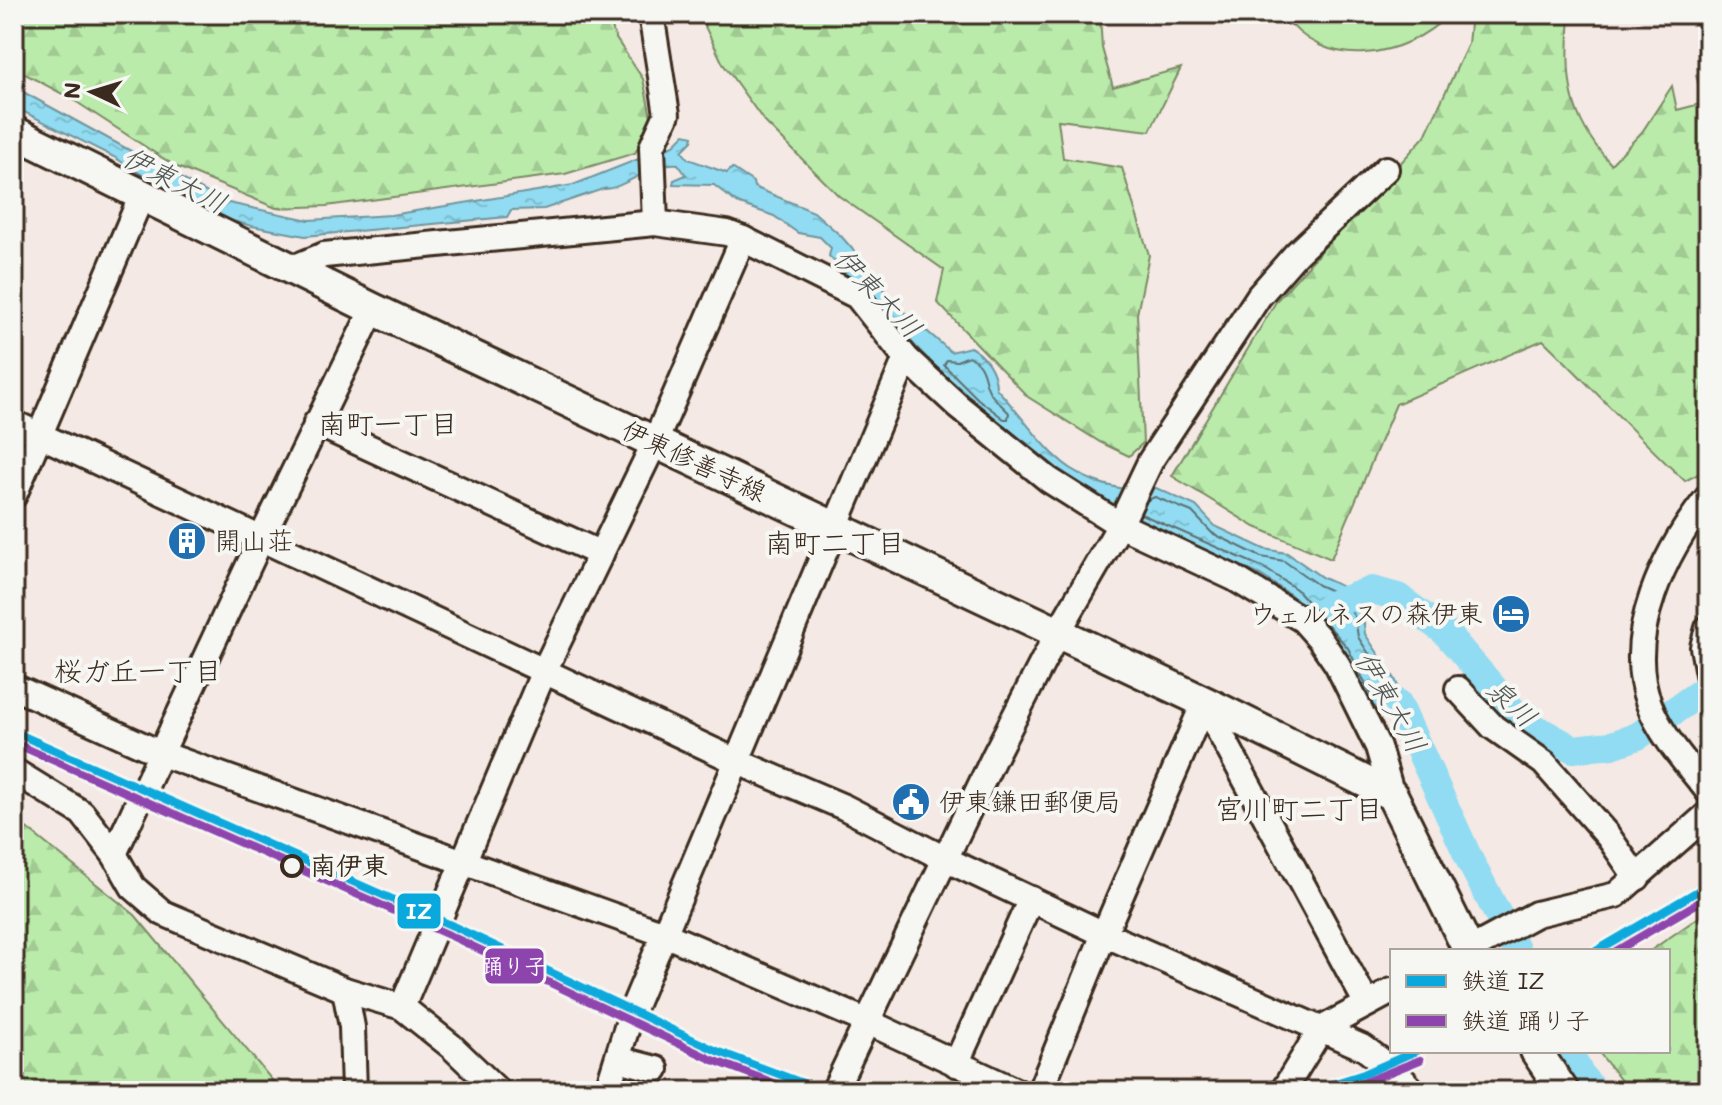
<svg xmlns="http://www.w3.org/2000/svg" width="1722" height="1105" viewBox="0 0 1722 1105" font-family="Mali,'Klee One',sans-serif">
<defs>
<pattern id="forest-firs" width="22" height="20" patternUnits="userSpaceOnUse" patternTransform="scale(2)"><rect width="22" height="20" fill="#baebab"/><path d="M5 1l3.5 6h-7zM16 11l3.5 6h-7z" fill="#a1ca93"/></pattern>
<pattern id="water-ripples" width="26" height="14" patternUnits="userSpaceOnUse" patternTransform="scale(2)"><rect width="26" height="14" fill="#91dcf2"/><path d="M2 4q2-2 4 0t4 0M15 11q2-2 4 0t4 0" fill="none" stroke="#7ebdcf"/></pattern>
</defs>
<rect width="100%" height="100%" fill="#f4e9e4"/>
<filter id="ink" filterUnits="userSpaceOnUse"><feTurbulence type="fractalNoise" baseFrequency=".0125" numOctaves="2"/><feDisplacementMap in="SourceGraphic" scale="16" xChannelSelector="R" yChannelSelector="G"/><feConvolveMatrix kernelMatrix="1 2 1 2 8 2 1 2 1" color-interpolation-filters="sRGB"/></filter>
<g filter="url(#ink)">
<!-- green -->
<path fill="#baebab" stroke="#7a8a64" stroke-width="2" d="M1283,14H1449C1405,59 1323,73 1283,14Z"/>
<!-- forest -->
<g fill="url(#forest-firs)" stroke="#7a8a64" stroke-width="2">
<path d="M14,14H608L615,37L643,79L652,121L635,153L565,174L326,206L276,208L175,166L72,99L14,68Z"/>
<path d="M699,14H1100L1102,48L1113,87L1181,68L1150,131L1058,120L1063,158L1122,168L1149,255L1137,314L1143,443L1129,456L1100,442L1028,397L937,302L944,270L839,196L764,121L723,64Z"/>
<path d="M1471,14H1570C1566,78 1566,115 1611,164L1642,132L1672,86L1677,110L1704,103L1696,75L1706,70L1708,72V469L1685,481C1636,436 1591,386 1543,340L1396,404L1331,559L1255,527L1172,476L1277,300L1425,136L1468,44Z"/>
<path d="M14,818L135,915L281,1091H14Z"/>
<path d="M1708,911V1091H1629L1598,1051H1668V951H1650Z"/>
</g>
<!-- water -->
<path fill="url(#water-ripples)" stroke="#6f959d" stroke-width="2" d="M14,87L224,202L309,220L391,215L573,185L674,145L685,134L693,136L692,141L682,151L688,159L727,173L732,168L753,182L754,187L814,212L841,236L875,275L892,301L951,352L970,347C985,355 996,371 996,388C1026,419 1051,465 1094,481C1109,487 1126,489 1142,493L1154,487L1196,506L1215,526L1264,549L1287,553L1323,578L1341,586L1363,614L1365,634L1395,679L1408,712L1416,753L1392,706L1368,707L1341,653L1291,595L1260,575L1131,517L1089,494L1055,467L1044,462L973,406L829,256L831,248L820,237L798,233L774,216L737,203L714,185L673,184L674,180L686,175L678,164C653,161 624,190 603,189L544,209L511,210L507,217L305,236L252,226L225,219L155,183L114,157L14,107Z"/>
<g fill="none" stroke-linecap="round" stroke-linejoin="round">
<!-- shore -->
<g stroke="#5d7173" stroke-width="2">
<path d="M969,356C988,367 982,382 991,394C996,401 1004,407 1009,413L1008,419H1004L978,399L944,365L947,360L957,361Z"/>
<path d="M1141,514L1264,568L1296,589L1348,648L1372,697L1391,696L1388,683L1358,637L1355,617L1336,593L1318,585L1284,561L1261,557L1212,533L1192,512L1155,497L1148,500"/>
</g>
<!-- river -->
<g stroke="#91dcf2" stroke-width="28">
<path d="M1330,605L1372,590L1398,597L1445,632L1521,720L1573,749L1612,745L1638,736L1708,687"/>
<path d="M1398,703L1471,863L1517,951"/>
<path d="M1569,1051L1581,1076L1594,1091"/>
</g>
<defs>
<g id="minor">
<path d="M651,14L667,114L652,147L655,223"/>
<path d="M290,269L324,255L655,223L727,233L743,239L857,296L906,358L959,407L1049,480L1120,525L1234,578L1303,620L1319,638L1337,664L1378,747L1392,795"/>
<path d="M14,423L738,762L844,807L945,859L1104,934L1364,1048L1395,1071L1413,1091"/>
<path d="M316,423L601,554"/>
<path d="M14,495L142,195"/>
<path d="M1708,497C1665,551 1623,634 1649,704C1661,736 1687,764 1708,791"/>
<path d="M1708,628L1703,647L1708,674"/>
<path d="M14,687L162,754L664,934L868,1022L1016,1091"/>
<path d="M1458,689L1493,727L1544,763L1608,836L1637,878"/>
<path d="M1204,703L1367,1004"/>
<path d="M14,771L82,813L114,854L133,887L163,913L345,990L402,1007L451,1046L498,1091"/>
<path d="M114,854L261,539L373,309"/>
<path d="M1467,951L1536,914L1616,895L1708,814"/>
<path d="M345,990L352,1027L354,1091"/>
<path d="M402,1007L544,671L655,442L743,239"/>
<path d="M618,1059L656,1069"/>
<path d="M956,1064L1031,899"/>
<path d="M607,1091L632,1011L906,358"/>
<path d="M834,1091L995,755L1057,634L1120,525L1151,460L1259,296L1296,254L1386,169"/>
<path d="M1040,1091L1104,934L1204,703"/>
<path d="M1283,1091L1321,1029L1392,991"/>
</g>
<g id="major">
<path d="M14,132L373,309L1215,707L1392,795L1469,951"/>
<path d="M1536,1051L1563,1091"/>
</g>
</defs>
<!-- minor casing -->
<use href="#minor" stroke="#3b2a1e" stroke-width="30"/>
<!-- major casing -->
<use href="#major" stroke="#3b2a1e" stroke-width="36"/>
<!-- minor -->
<use href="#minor" stroke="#f6f6f2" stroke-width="24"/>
<!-- major -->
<use href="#major" stroke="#f6f6f2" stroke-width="30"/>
<defs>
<g id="rail-1">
<path d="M14,732L453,926L717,1051L824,1091"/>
<path d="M1596,951L1708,885"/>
<path d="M1310,1091L1364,1074L1416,1051"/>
</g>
<g id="rail-2">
<path d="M14,743L449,935L713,1060L795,1091"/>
<path d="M1616,951L1708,897"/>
<path d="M1343,1091L1420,1060"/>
</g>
</defs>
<!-- rail-1 casing -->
<use href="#rail-1" stroke="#f6f6f2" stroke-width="14"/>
<!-- rail-2 casing -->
<use href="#rail-2" stroke="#f6f6f2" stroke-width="14"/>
<!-- rail-1 -->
<use href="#rail-1" stroke="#09a9dd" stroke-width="8"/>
<!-- rail-2 -->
<use href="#rail-2" stroke="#8e44ad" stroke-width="8"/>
</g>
</g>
<!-- icons -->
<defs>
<symbol id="building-disc" viewBox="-11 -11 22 22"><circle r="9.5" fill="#1f6fb2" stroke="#f6f6f2"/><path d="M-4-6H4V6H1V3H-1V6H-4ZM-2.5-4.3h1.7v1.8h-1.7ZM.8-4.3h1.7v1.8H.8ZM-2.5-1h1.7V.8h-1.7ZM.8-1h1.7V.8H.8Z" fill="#fff"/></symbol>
<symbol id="hotel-disc" viewBox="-11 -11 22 22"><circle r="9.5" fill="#1f6fb2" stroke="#f6f6f2"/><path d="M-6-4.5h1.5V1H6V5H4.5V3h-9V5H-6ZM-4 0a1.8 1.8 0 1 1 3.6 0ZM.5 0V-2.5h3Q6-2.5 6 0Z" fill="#fff"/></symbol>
<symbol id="civic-disc" viewBox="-11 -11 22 22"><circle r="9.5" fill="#1f6fb2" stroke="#f6f6f2"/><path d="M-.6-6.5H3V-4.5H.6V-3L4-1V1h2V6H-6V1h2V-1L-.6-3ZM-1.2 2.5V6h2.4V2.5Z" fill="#fff"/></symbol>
</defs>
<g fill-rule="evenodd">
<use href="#building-disc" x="165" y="519" width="44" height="44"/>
<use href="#hotel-disc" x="1489" y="592" width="44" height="44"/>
<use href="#civic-disc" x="889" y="780" width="44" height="44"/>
</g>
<!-- markers -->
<circle fill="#f6f6f2" stroke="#3b2a1e" stroke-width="4" cx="292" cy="866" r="10"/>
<g text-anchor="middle" stroke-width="8" stroke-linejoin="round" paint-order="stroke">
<!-- street labels -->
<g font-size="26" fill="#3b2a1e" stroke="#f6f6f2">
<text transform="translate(694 461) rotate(25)" y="9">伊東修善寺線</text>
</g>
<!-- poi labels -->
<g font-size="26" fill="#3b2a1e" stroke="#f6f6f2" text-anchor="start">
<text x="215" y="550">開山荘</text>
<text x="1483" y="623" text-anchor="end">ウェルネスの森伊東</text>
<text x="939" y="811">伊東鎌田郵便局</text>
</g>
<!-- stop labels -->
<g font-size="26" font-weight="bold" fill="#3b2a1e" stroke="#f6f6f2" text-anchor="start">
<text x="310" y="875">南伊東</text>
</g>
<!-- water labels -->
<g font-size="28" font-style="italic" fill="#505653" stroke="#f6f6f2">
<text transform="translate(175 180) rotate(27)" y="10">伊東大川</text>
<text transform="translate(878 293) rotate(46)" y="10">伊東大川</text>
<text transform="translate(1391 702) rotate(60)" y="10">伊東大川</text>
<text transform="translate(1512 703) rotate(43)" y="10">泉川</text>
</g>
<!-- neighbourhood labels -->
<g font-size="28" fill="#3b2a1e" stroke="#f6f6f2">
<text x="388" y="434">南町一丁目</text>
<text x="835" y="553">南町二丁目</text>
<text x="138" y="681">桜ガ丘一丁目</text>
<text x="1299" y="819">宮川町二丁目</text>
</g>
</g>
<g stroke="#f6f6f2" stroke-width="3">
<rect x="396" y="892" width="46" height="38" rx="8" fill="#09a9dd"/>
<rect x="484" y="947" width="61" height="38" rx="8" fill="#8e44ad"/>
</g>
<g font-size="22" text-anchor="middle" font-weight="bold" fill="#fff">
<text x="419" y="919">IZ</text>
<text x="514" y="974">踊り子</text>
</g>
<!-- margin -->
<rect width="1722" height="1105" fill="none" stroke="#f6f6f2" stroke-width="48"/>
<rect x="24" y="24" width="1674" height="1057" fill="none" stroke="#3b2a1e" stroke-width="3" filter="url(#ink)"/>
<!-- legend -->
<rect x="1390" y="949" width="280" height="104" fill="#f6f6f2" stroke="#aba49d" stroke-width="2"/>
<rect x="1406" y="975" width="40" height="12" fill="#09a9dd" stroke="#aba49d" stroke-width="2"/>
<text x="1462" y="989" font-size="24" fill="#3b2a1e">鉄道 IZ</text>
<rect x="1406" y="1015" width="40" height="12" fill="#8e44ad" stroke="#aba49d" stroke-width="2"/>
<text x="1462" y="1029" font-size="24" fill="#3b2a1e">鉄道 踊り子</text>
<!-- north arrow -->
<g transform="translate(92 92) rotate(274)" stroke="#f6f6f2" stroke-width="6" paint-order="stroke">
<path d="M0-6L14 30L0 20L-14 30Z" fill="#3b2a1e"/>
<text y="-12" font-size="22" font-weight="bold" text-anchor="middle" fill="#3b2a1e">N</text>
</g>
</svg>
